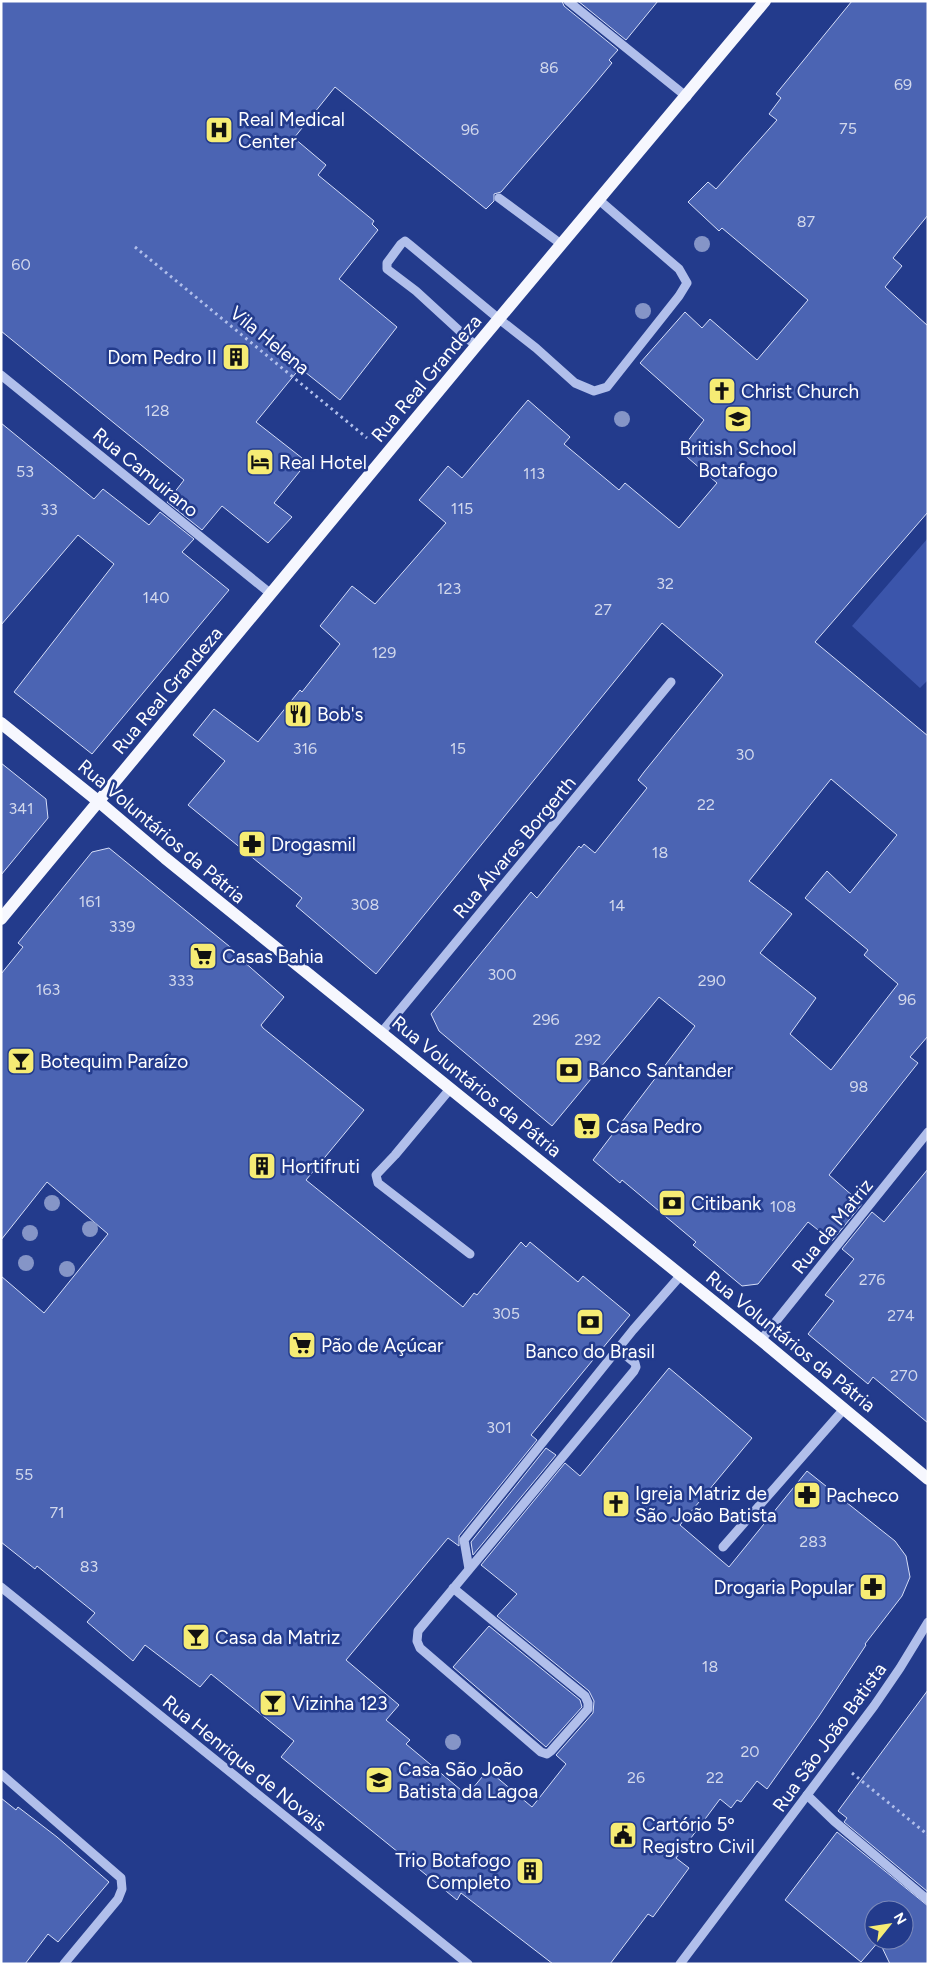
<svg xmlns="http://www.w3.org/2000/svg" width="929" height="1965" viewBox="0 0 929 1965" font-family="Figtree,sans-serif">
<rect width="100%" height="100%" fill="#233b8c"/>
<!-- green -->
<path fill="#3b55ab" d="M928,538V680L920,688L852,626Z"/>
<!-- building -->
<g fill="#4b64b3" stroke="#d6def8" fill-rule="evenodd">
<path d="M1,1H562L564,6L618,50L609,60L612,63L587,93L501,192L494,194V201L486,209L335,87L294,138L326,165L318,175L374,221L372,224L378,230L339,279L397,327L340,400L300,368L256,422L302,458L295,467L300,471L274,503L292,517L268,543L222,506L202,530L167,502L184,480L1,331Z"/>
<path d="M578,1H658L626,40Z"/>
<path d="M852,1H928V215L893,258L902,266L885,287L928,326V512L815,642L928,736V1036L910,1057L918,1063L829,1175L862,1204L832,1241L808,1222L758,1284L742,1286L693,1245L696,1242L622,1180L620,1183L593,1160L695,1026L659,997L552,1126L439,1031L431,1014L531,892L537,898L579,846L581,848L584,844L595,853L647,788L638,780L644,772L723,675L662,623L376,974L296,906L302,898L188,805L225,761L193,735L214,709L258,742L300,690L302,692L340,644L320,626L352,586L375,604L446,523L419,500L448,466L462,478L528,400L570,437L564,444L619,490L625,483L679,528L717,483L680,451L704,420L640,363L685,312L702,328L710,319L757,360L808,300L722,228L719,231L688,202L708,182L716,189L777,120L769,114L781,98L776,94ZM831,779L897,835L850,893L827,871L805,898L868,950L864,955L898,984L831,1070L790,1034L816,998L760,953L792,914L749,881Z"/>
<path d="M1,423L94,499L103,489L149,525L160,512L194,539L182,552L229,590L92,754L14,692L114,564L78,535L1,625Z"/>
<path d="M1,763L46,799L48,818L1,875Z"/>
<path d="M109,848L235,951L234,953L284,997L261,1025L263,1028L364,1110L306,1180L463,1307L474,1293L477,1295L521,1242L526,1247L530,1242L578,1282L583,1276L630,1315L531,1435L537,1440L459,1536V1546L448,1538L346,1660L399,1705L386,1720L410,1740L406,1744L467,1795L488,1770L532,1807L566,1764L556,1755L593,1713L594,1701L589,1691L497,1616L517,1594L481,1565L565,1463L580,1476L669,1368L752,1438L680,1525L729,1567L807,1471L895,1541L906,1556L910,1577L902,1596L865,1644L866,1645L819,1716L767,1789L757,1781L741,1802L737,1800L731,1808L720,1799L676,1858L689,1868L653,1917L648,1914L610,1964H553L461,1893L457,1900L281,1757L294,1741L211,1674L200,1687L145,1645L133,1661L87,1622L95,1613L37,1566L35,1569L1,1542V1276L44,1313L108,1234L47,1182L1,1240V974L23,947L18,943L92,852Z"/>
<path d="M928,1169V1423L873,1377L868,1384L808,1334L834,1301L825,1295L854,1259L842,1249L872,1212L884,1222Z"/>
<path d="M546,1448L556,1455L473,1555L471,1542Z"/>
<path d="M489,1626L580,1700L582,1707L546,1747L453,1667Z"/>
<path d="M928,1690V1892L844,1822L847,1818L838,1811Z"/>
<path d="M1,1798L16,1810L18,1807L57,1837L109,1882L58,1942L48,1934L25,1964H1Z"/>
<path d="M837,1832L928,1906V1964H890L879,1941L861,1962L785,1900ZM874,1910H904V1940H874Z"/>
</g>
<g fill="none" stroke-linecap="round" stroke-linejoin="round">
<!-- path -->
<g stroke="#b1bfeb" stroke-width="3" stroke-dasharray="2.5 4" stroke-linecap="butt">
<path d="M135,247L367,438"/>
<path d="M852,1773L928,1835"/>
</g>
<!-- minor -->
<g stroke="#b1bfeb" stroke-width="9">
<path d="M568,1L687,97"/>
<path d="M499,198L561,244"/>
<path d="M476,346L416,291L387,269V263L401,244L405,241L410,245L499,319L536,348L575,383L594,391L607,387L679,296L687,283L679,269L599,200"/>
<path d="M1,375L271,594"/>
<path d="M381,1033L671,682"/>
<path d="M450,1089L395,1155L376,1175L378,1183L470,1254"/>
<path d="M761,1340L928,1132"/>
<path d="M723,1547L844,1409"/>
<path d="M469,1569L464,1540L633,1330L681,1275"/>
<path d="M1,1587L468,1964"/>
<path d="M453,1588L585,1696L588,1703V1709L551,1751L547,1754L541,1752L420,1648L417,1641L418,1631L634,1371L636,1367L635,1363L618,1349"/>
<path d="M1,1774L121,1878L122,1889L118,1899L64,1964"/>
<path d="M807,1795L834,1821L928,1900"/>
<path d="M680,1964L874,1706L900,1668L928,1622"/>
</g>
<!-- major -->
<g stroke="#f6f7fe" stroke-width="12">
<path d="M1,723L98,801L165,858L761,1340L928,1479"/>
<path d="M1,919L476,346L765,1"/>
</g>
</g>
<!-- trees -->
<g fill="#8595c7">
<circle cx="702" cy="244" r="8"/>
<circle cx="643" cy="311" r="8"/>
<circle cx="622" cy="419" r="8"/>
<circle cx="52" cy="1203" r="8"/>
<circle cx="90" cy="1229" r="8"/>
<circle cx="30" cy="1233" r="8"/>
<circle cx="26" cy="1263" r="8"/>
<circle cx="67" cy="1269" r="8"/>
<circle cx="453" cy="1742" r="8"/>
</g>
<!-- icons -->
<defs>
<symbol id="hospital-square" viewBox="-11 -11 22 22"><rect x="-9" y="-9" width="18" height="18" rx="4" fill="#f6ec74" stroke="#233b8c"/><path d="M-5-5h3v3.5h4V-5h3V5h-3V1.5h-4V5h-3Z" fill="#111"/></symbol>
<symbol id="building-square" viewBox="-11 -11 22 22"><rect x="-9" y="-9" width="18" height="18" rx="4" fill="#f6ec74" stroke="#233b8c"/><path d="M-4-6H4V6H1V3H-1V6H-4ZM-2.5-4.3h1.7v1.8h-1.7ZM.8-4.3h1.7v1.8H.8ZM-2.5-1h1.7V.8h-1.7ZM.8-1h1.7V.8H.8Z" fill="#111"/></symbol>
<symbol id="church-square" viewBox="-11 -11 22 22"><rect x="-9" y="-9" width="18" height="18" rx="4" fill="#f6ec74" stroke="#233b8c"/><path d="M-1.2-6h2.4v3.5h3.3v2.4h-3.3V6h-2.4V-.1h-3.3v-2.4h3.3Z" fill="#111"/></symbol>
<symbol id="school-square" viewBox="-11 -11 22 22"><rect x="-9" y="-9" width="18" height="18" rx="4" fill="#f6ec74" stroke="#233b8c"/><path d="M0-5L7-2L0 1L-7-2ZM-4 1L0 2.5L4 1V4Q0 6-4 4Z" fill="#111"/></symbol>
<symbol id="hotel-square" viewBox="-11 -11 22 22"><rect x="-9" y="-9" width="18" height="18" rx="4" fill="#f6ec74" stroke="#233b8c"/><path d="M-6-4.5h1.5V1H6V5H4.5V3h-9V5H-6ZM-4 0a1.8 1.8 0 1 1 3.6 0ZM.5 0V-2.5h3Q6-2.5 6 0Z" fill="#111"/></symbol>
<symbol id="restaurant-square" viewBox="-11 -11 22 22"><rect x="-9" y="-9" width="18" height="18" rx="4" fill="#f6ec74" stroke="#233b8c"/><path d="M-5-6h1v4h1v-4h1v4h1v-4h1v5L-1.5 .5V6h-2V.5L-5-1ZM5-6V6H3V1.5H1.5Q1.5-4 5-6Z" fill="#111"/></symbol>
<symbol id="pharmacy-square" viewBox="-11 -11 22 22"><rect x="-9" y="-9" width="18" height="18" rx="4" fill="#f6ec74" stroke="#233b8c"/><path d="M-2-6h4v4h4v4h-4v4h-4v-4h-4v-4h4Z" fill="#111"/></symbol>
<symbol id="supermarket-square" viewBox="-11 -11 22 22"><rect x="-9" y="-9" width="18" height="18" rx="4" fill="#f6ec74" stroke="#233b8c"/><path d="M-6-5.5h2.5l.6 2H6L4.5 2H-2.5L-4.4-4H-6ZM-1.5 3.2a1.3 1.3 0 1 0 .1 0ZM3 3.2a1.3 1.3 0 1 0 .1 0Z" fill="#111"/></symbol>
<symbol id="bar-square" viewBox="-11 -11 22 22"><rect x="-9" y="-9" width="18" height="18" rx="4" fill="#f6ec74" stroke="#233b8c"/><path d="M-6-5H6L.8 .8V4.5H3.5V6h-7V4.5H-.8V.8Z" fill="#111"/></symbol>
<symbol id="bank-square" viewBox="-11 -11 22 22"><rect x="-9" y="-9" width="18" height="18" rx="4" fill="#f6ec74" stroke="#233b8c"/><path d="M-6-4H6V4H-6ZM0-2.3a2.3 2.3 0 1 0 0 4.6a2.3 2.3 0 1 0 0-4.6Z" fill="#111"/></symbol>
<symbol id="civic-square" viewBox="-11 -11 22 22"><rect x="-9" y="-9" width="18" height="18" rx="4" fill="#f6ec74" stroke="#233b8c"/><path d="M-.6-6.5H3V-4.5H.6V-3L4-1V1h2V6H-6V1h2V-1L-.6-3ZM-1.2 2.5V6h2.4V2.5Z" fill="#111"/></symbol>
</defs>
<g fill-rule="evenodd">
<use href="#hospital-square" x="203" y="114" width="32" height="32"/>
<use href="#building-square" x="220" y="341" width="32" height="32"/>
<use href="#church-square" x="706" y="375" width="32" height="32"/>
<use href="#school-square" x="722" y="403" width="32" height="32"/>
<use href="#hotel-square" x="244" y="446" width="32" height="32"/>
<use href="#restaurant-square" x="282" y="698" width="32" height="32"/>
<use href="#pharmacy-square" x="236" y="828" width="32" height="32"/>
<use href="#supermarket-square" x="187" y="940" width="32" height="32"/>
<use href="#bar-square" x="5" y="1045" width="32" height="32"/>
<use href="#bank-square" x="553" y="1054" width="32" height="32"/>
<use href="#supermarket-square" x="571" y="1110" width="32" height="32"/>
<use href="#building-square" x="246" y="1150" width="32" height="32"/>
<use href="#bank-square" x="656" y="1187" width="32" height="32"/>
<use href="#bank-square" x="574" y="1306" width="32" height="32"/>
<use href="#supermarket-square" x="286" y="1329" width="32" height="32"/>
<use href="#pharmacy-square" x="791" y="1479" width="32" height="32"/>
<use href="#church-square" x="600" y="1488" width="32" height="32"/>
<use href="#pharmacy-square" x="857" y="1571" width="32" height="32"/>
<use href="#bar-square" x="180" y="1621" width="32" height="32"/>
<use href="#bar-square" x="257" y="1687" width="32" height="32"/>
<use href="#school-square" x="363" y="1764" width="32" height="32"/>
<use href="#civic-square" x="607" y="1819" width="32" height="32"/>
<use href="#building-square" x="514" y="1855" width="32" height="32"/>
</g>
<g text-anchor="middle" stroke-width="5" stroke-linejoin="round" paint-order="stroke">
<!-- number labels -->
<g font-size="16" fill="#d2d8ec">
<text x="549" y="73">86</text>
<text x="903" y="90">69</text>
<text x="848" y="134">75</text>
<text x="470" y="135">96</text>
<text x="806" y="227">87</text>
<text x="21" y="270">60</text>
<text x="157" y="416">128</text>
<text x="25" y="477">53</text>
<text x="534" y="479">113</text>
<text x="462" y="514">115</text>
<text x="49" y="515">33</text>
<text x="665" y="589">32</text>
<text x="449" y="594">123</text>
<text x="156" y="603">140</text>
<text x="603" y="615">27</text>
<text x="384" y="658">129</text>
<text x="305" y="754">316</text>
<text x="458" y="754">15</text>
<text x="745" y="760">30</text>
<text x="706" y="810">22</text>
<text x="21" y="814">341</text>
<text x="660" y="858">18</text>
<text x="90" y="907">161</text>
<text x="365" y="910">308</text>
<text x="617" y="911">14</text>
<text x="122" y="932">339</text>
<text x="502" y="980">300</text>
<text x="181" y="986">333</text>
<text x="712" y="986">290</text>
<text x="48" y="995">163</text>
<text x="907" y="1005">96</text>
<text x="546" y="1025">296</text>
<text x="588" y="1045">292</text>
<text x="859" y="1092">98</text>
<text x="783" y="1212">108</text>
<text x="872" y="1285">276</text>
<text x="506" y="1319">305</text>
<text x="901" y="1321">274</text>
<text x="904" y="1381">270</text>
<text x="499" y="1433">301</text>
<text x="24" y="1480">55</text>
<text x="57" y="1518">71</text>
<text x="813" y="1547">283</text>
<text x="89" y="1572">83</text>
<text x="710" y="1672">18</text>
<text x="750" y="1757">20</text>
<text x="636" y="1783">26</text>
<text x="715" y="1783">22</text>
</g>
<!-- poi labels -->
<g font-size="19" fill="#fff" stroke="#233b8c" text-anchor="start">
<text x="238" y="126">Real Medical<tspan x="238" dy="22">Center</tspan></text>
<text x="217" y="364" text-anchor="end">Dom Pedro II</text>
<text x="741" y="398">Christ Church</text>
<text x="738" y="455" text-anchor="middle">British School<tspan x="738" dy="22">Botafogo</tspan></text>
<text x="279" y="469">Real Hotel</text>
<text x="317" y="721">Bob's</text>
<text x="271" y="851">Drogasmil</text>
<text x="222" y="963">Casas Bahia</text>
<text x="40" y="1068">Botequim Paraízo</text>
<text x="588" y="1077">Banco Santander</text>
<text x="606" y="1133">Casa Pedro</text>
<text x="281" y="1173">Hortifruti</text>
<text x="691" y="1210">Citibank</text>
<text x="321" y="1352">Pão de Açúcar</text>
<text x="590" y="1358" text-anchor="middle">Banco do Brasil</text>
<text x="635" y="1500">Igreja Matriz de<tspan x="635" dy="22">São João Batista</tspan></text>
<text x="826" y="1502">Pacheco</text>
<text x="854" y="1594" text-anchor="end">Drogaria Popular</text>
<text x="215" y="1644">Casa da Matriz</text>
<text x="292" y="1710">Vizinha 123</text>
<text x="398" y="1776">Casa São João<tspan x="398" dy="22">Batista da Lagoa</tspan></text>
<text x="642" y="1831">Cartório 5º<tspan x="642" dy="22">Registro Civil</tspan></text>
<text x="511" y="1867" text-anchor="end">Trio Botafogo<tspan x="511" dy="22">Completo</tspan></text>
</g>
<!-- street labels -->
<g font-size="19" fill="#fff" stroke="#233b8c">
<text transform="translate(270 340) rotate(39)" y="7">Vila Helena</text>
<text transform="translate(426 378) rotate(-50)" y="7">Rua Real Grandeza</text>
<text transform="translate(146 472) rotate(39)" y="7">Rua Camuirano</text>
<text transform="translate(167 690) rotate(-50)" y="7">Rua Real Grandeza</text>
<text transform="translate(162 831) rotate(40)" y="7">Rua Voluntários da Pátria</text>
<text transform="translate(514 847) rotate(-50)" y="7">Rua Álvares Borgerth</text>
<text transform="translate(477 1086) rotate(39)" y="7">Rua Voluntários da Pátria</text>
<text transform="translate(832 1226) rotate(-51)" y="7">Rua da Matriz</text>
<text transform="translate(791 1341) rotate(39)" y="7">Rua Voluntários da Pátria</text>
<text transform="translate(829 1737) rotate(-54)" y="7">Rua São João Batista</text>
<text transform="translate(245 1763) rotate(39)" y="7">Rua Henrique de Novais</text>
</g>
</g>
<!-- border -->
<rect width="929" height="1965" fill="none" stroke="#ffffff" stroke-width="5"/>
<!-- north arrow -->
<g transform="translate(889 1925) rotate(60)"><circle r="24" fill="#233b8c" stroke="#7b89ba"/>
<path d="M0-4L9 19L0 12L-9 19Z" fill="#f6ec74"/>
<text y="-8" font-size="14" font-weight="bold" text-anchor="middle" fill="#ffffff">N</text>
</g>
</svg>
